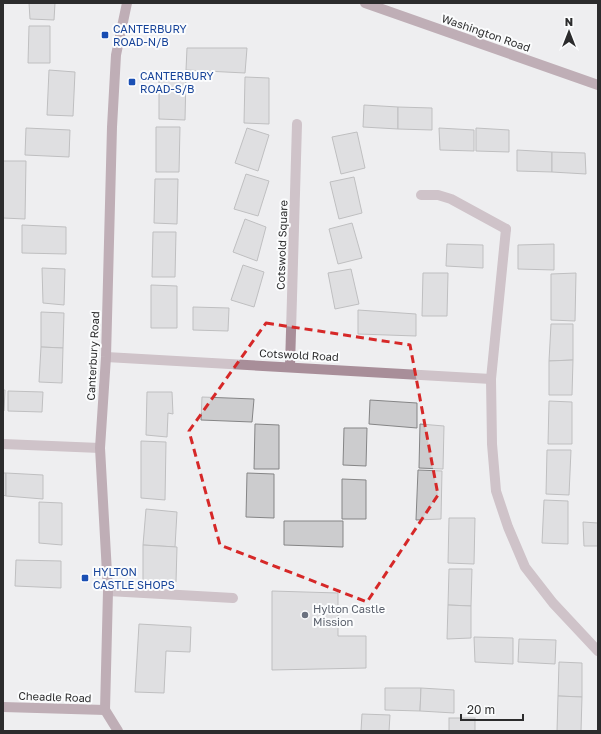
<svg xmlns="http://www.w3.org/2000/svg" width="601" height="734" viewBox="0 0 601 734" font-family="'Golos Text',sans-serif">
<rect width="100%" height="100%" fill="#eeeef0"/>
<!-- building -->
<g fill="#ccccce" stroke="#858586">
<path d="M29,3H55L54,20L30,19Z"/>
<path d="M29,26H50V63H28Z"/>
<path d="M187,48H247L245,73L186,70Z"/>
<path d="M49,70L75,72L73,116L47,115Z"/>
<path d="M159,75H186L185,120L159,119Z"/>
<path d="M245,77L269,78V124L244,123Z"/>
<path d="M364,105L398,107V129L363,127Z"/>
<path d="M398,107L432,108V130L398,129Z"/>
<path d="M156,127H180L179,172H156Z"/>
<path d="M26,128L70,130L69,157L25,155Z"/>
<path d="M247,128L269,135L258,171L235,163Z"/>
<path d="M439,128L474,130V151L440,150Z"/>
<path d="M476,128L509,130V152L476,151Z"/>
<path d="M357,132L365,168L341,174L332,137Z"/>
<path d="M517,150L552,152V172L517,171Z"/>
<path d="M552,152L585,153L586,174L552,172Z"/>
<path d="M3,161H26L25,219L3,218Z"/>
<path d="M246,174L269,181L258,216L234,209Z"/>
<path d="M354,177L362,213L339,219L330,182Z"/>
<path d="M155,179H178L177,224L154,223Z"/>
<path d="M245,219L266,227L257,261L233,252Z"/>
<path d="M352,223L362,258L338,264L329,229Z"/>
<path d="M22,225L66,227V254L22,253Z"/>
<path d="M153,232H176L175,277H152Z"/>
<path d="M447,244L483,245V268L446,266Z"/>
<path d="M554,244V270L518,269V245Z"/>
<path d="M243,265L264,272L254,307L231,300Z"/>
<path d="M42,268L65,269L64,305L43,303Z"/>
<path d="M351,269L359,304L335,309L328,273Z"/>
<path d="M423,273H448L447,316H422Z"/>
<path d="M576,273L575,321L551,320V274Z"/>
<path d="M151,285L177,286V328H151Z"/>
<path d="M193,307L229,308L228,331L193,330Z"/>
<path d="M358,310L416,314V336L358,334Z"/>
<path d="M41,312L64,313L63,348L41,347Z"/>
<path d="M551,324H573V360L549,361Z"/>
<path d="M41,347L63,348L62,383L39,382Z"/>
<path d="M573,360L572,395H549V361Z"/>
<path d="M3,390H5L4,411H3Z"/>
<path d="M8,391L43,392L42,412L8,411Z"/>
<path d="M147,392H172L173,414L168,413L167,437L146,435Z"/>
<path d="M202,397L254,399L252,422L201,420Z"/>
<path d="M370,400L417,403V428L369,424Z"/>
<path d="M549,401L572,402V444H548Z"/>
<path d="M255,424L279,425V469H254Z"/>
<path d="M420,424L444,426L443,469L419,468Z"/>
<path d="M344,428H367L366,466L343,465Z"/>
<path d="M141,441L166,442L165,500L141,498Z"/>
<path d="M547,450H571L569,495L546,494Z"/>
<path d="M418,470L442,471L441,519L416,520Z"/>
<path d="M3,473H6V496L3,495Z"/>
<path d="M6,473L43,475V499L6,496Z"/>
<path d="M247,473L274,474V518L246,517Z"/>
<path d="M342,479L366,480V519H342Z"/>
<path d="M544,500L568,501V544L542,543Z"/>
<path d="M39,502L62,503V545L39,543Z"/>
<path d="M146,509L177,512L175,547L143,545Z"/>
<path d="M449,518H475L474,564L448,563Z"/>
<path d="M284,521H343V547L284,545Z"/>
<path d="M583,522L598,523V546H584Z"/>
<path d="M143,545L177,547L176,582L143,580Z"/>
<path d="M16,560L61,561V588L15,586Z"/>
<path d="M449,569H472L471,606L448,605Z"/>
<path d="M272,591L338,593V636H366V668L272,670Z"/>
<path d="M448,605L471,606V638L447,639Z"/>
<path d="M139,624L191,627L190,652L166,651L164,693L135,692Z"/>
<path d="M474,637L513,638V664L475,662Z"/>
<path d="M519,639L556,640L555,664L518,662Z"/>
<path d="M559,662L582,663V697L558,696Z"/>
<path d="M385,688H421L420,711L385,710Z"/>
<path d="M421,688L454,690V713L420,711Z"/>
<path d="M558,696L582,697L581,731H557Z"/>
<path d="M362,714L390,715L389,731H361Z"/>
<rect x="449" y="718" width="26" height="13"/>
</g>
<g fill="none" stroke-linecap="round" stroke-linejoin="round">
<!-- lane -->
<g stroke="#a88e99" stroke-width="10">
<path d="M421,195H438L451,199L506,229"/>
<path d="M108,591L233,598"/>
</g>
<!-- street -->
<g stroke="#a88e99" stroke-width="10">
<path d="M106,357L491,379L492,444L496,491L508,527L525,567L553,603L598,651"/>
<path d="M290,366L297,124"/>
<path d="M491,379L506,229"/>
<path d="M3,444L100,448"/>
</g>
<!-- secondary -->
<g stroke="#856170" stroke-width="10">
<path d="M365,3L598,85"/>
<path d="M3,707L105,710"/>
<path d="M105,710L108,591L100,448L106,357L112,127L116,55L127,3"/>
<path d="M105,710L118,731"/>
</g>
</g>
<!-- marked area -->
<path d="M0 0H601V734H0ZM266,323L410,345L438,495L367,602L220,545L189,431Z" fill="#eeeef0" fill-opacity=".55" fill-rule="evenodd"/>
<path fill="none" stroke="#d62828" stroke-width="3" stroke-dasharray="8 5" stroke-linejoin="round" d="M266,323L410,345L438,495L367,602L220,545L189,431Z"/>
<!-- markers -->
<g fill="#1a4fb4" stroke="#fbfcfd" stroke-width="1.5">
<rect x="101" y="31" width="8" height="8" rx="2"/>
<rect x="128" y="78" width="8" height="8" rx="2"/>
<rect x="81" y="574" width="8" height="8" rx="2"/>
</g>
<circle fill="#6b7280" stroke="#fbfcfd" stroke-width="1.5" cx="305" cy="615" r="4"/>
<g text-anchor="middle" stroke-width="4" stroke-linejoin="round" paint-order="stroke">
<!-- transit labels -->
<g font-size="11" fill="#164399" stroke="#fbfcfd" text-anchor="start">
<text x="113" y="33">CANTERBURY<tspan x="113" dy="13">ROAD-N/B</tspan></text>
<text x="140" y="80">CANTERBURY<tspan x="140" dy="13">ROAD-S/B</tspan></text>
<text x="93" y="576">HYLTON<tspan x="93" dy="13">CASTLE SHOPS</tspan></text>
</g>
<!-- street labels -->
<g font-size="11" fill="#2c2c2d" stroke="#fbfcfd">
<text transform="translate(486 33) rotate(19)" y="4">Washington Road</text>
<text transform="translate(282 245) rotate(-88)" y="4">Cotswold Square</text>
<text transform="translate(299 355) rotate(3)" y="4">Cotswold Road</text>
<text transform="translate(93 356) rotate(-87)" y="4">Canterbury Road</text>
<text transform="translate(55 697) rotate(2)" y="4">Cheadle Road</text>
</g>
<!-- worship labels -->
<g font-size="11" fill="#5b616d" stroke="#fbfcfd" text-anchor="start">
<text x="313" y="613">Hylton Castle<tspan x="313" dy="13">Mission</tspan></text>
</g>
</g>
<!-- border -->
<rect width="601" height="734" fill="none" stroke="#2c2c2d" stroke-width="8"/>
<!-- north arrow -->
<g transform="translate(569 32)" stroke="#fbfcfd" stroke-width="3" paint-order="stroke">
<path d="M0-3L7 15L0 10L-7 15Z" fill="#2c2c2d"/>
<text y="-6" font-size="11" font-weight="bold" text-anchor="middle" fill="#2c2c2d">N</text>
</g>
<!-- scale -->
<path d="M461 714v6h62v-6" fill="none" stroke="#2c2c2d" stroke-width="2"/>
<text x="467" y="714" font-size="12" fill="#2c2c2d" stroke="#fbfcfd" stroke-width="3" paint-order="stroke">20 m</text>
</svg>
